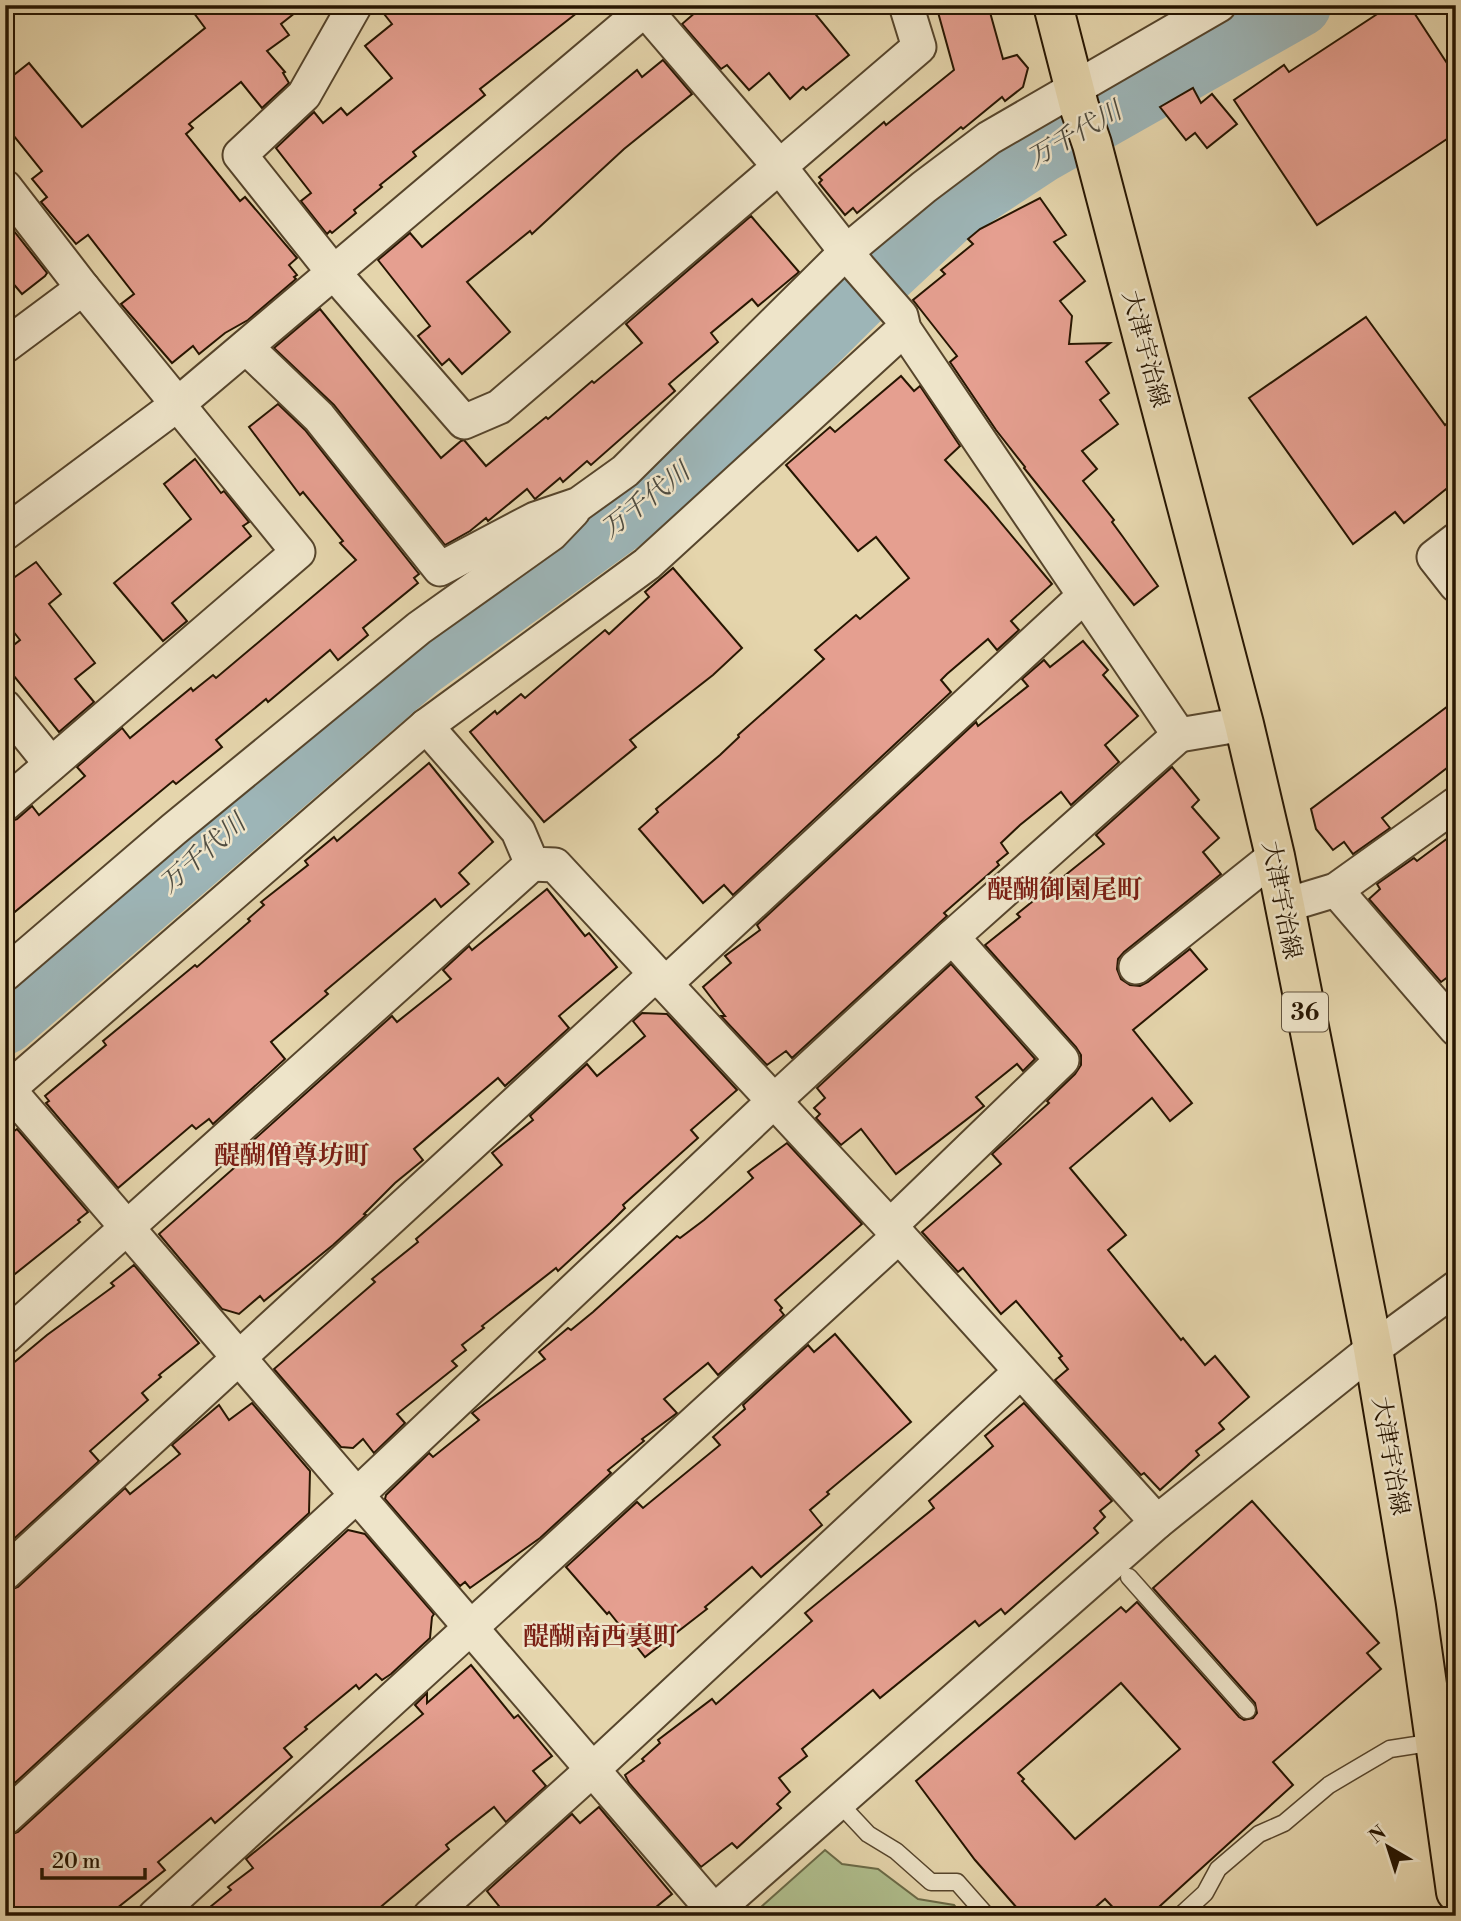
<svg xmlns="http://www.w3.org/2000/svg" width="1461" height="1921" viewBox="0 0 1461 1921" font-family="'Libre Bodoni','Noto Serif JP',serif">
<rect width="100%" height="100%" fill="#e5d5ac"/>
<filter id="stains"><feTurbulence type="fractalNoise" baseFrequency=".00286" numOctaves="4"/><feColorMatrix values="0 0 0 0 .2 0 0 0 0 .09 0 0 0 0 .02 0 0 0 .5 -.17"/></filter>
<radialGradient id="worn" r=".72"><stop offset=".6" stop-color="#630" stop-opacity="0"/><stop offset="1" stop-color="#630" stop-opacity=".3"/></radialGradient>
<!-- green -->
<path fill="#afbe8d" stroke="#6a6a47" stroke-width="2" d="M825,1850L842,1864L878,1869L918,1899L954,1905L963,1916H751Z"/>
<g fill="none" stroke-linecap="round" stroke-linejoin="round">
<!-- river -->
<path stroke="#9db5b7" stroke-width="63" d="M5,1023L419,666L670,485L860,297L954,209L1042,151L1300,5"/>
</g>
<!-- building -->
<g fill="#e59f90" stroke="#261501" stroke-width="2" fill-rule="evenodd">
<path d="M188,5H305L281,24L289,35L267,51L285,72L283,73L289,83L262,108L241,82L189,124L193,128L186,134L240,201L245,197L297,258L289,265L297,275L294,277L296,279L248,320L225,333L199,354L193,346L172,363L121,304L134,294L88,235L76,244L41,202L47,197L32,179L42,171L5,125V82L29,63L82,127L205,28Z"/>
<path d="M377,5H587L480,89L485,95L413,152L416,156L380,185L382,187L354,210L356,213L332,233L330,231L327,234L301,201L311,193L276,148L314,112L323,123L341,108L347,115L392,78L365,46L392,24Z"/>
<path d="M704,5H808L849,55L806,90L803,87L790,99L769,73L749,90L727,65L721,69L682,24Z"/>
<path d="M936,5H988L1003,59L1017,55L1028,68L1023,87L1005,101L1002,97L963,129L961,127L857,213L853,208L845,215L819,183L822,180L819,177L884,122L886,125L954,70Z"/>
<path d="M1391,5H1409L1456,77V133L1317,225L1234,100L1284,65L1289,72Z"/>
<path d="M663,60L692,94L624,149L532,234L530,231L467,282L510,332L462,374L449,359L442,365L418,336L430,326L378,260L410,233L422,247L637,70L642,77Z"/>
<path d="M1193,88L1201,103L1212,94L1237,124L1207,148L1195,133L1186,140L1160,107Z"/>
<path d="M1040,198L1066,235L1054,242L1085,281L1060,301L1072,316L1069,344L1110,343L1086,362L1109,393L1100,400L1118,424L1082,451L1097,469L1083,481L1114,520L1112,522L1123,537L1158,586L1134,605L1024,468L1025,467L996,430L950,362L957,356L913,300L945,274L941,270L973,244L968,239L980,229Z"/>
<path d="M751,216L799,272L758,306L752,299L711,333L718,342L669,384L675,391L591,465L587,461L563,482L560,478L535,499L527,489L488,521L486,518L470,531L445,545L334,405L274,348L320,309L441,458L461,441L464,440L486,466L546,417L548,419L592,381L594,383L642,343L626,324Z"/>
<path d="M10,226L47,273L45,276L22,294L5,274V230Z"/>
<path d="M1366,317L1445,425L1456,416V481L1404,523L1395,512L1353,544L1249,398Z"/>
<path d="M901,376L914,391L920,386L960,446L945,460L987,506L1052,584L1011,621L1019,630L997,650L988,639L947,674L941,680L951,692L733,895L724,885L703,903L639,829L658,812L656,809L720,755L739,737L738,735L824,659L815,650L856,615L860,619L909,578L876,537L858,551L786,465L830,427L835,432Z"/>
<path d="M278,404L305,430L419,574L414,578L418,583L363,628L368,635L338,660L330,650L268,702L266,699L216,740L222,747L176,784L173,781L5,920V823L17,819L32,806L39,815L85,776L77,767L122,728L130,738L191,688L193,691L213,675L216,678L356,560L340,543L343,541L303,492L300,495L249,427Z"/>
<path d="M195,459L221,493L224,491L249,522L243,526L251,536L172,603L187,621L163,641L114,583L191,519L164,484Z"/>
<path d="M36,562L61,594L49,604L95,663L75,679L94,702L59,732L5,665V652L20,640L5,621V584Z"/>
<path d="M673,568L742,648L713,675L630,740L636,747L544,822L470,732L495,711L497,714L521,694L525,698L605,630L609,634L649,597L645,592Z"/>
<path d="M1083,641L1108,670L1103,675L1138,716L1105,745L1119,762L1071,805L1061,792L1020,825L1001,843L1008,853L997,862L999,865L944,913L947,916L792,1058L786,1051L767,1065L721,1016H725L703,987L731,963L725,956L760,930L757,925L976,722L978,726L1028,686L1022,679L1044,660L1050,667Z"/>
<path d="M1456,700V761L1382,818L1390,828L1353,854L1344,842L1333,850L1316,829L1311,809Z"/>
<path d="M429,763L493,842L459,873L469,884L441,907L435,899L325,991L328,994L271,1042L285,1059L213,1124L209,1119L196,1129L192,1125L118,1188L46,1103L49,1101L45,1096L106,1045L103,1041L195,965L197,967L250,921L248,919L264,905L261,902L308,865L305,861L334,837L337,841Z"/>
<path d="M1172,767L1199,800L1192,807L1219,838L1203,852L1221,874L1124,952L1118,959L1117,969L1121,979L1130,985L1140,986L1148,982L1190,949L1207,969L1133,1030L1192,1103L1170,1121L1152,1098L1070,1168L1126,1235L1108,1250L1181,1340L1183,1338L1205,1365L1215,1356L1249,1397L1219,1423L1224,1429L1196,1451L1199,1455L1160,1490L1144,1473L1141,1475L1055,1380L1068,1369L1059,1358L1062,1356L1016,1301L1001,1314L963,1268L958,1272L922,1232L1001,1164L992,1154L1049,1103L1047,1101L1075,1074L1081,1065V1055L1076,1047L985,945L1020,917L1017,914L1104,844L1096,835Z"/>
<path d="M1456,832V971L1441,982L1369,899L1380,889L1377,884L1414,858L1417,861Z"/>
<path d="M547,889L585,936L589,933L617,967L559,1016L569,1028L505,1086L498,1078L414,1149L423,1160L395,1183L364,1214L366,1215L333,1245L264,1301L260,1296L239,1314L222,1309L159,1234L242,1161L237,1155L392,1016L397,1022L451,979L443,970L469,946L472,950Z"/>
<path d="M951,964L1035,1059L1023,1071L1017,1064L976,1097L984,1106L896,1174L861,1129L841,1145L816,1118L820,1114L814,1108L825,1098L817,1088Z"/>
<path d="M642,1013L667,1014L737,1090L691,1130L698,1138L623,1205L625,1208L610,1223L558,1271L556,1268L482,1326L484,1328L462,1345L466,1350L452,1361L457,1366L397,1414L405,1423L374,1453L363,1439L353,1448L341,1447L274,1369L375,1282L372,1279L418,1242L416,1239L502,1165L492,1153L533,1120L530,1116L587,1064L597,1076L645,1036L633,1021Z"/>
<path d="M17,1129L88,1212L78,1220L80,1222L5,1282V1138Z"/>
<path d="M787,1143L862,1224L775,1300L782,1308L780,1310L784,1315L718,1375L708,1363L664,1399L677,1413L642,1439L644,1441L608,1470L611,1473L540,1538L470,1588L465,1582L460,1586L385,1499L386,1495L429,1453L433,1457L479,1420L472,1413L545,1359L539,1352L568,1328L571,1330L593,1312L677,1236L680,1238L704,1220L753,1178L748,1172Z"/>
<path d="M134,1265L199,1343L159,1375L161,1377L142,1393L148,1400L90,1451L99,1461L5,1547V1370L47,1335L114,1286L111,1283Z"/>
<path d="M835,1334L911,1422L827,1492L829,1494L810,1510L822,1525L761,1577L752,1567L705,1607L707,1609L645,1657L609,1612L607,1614L566,1567L637,1502L643,1508L720,1445L713,1437L745,1409L743,1405L808,1345L814,1352Z"/>
<path d="M252,1403L310,1471L309,1513L5,1792V1592L18,1587L125,1488L130,1494L180,1454L172,1445L219,1405L229,1420Z"/>
<path d="M1024,1403L1112,1501L1100,1511L1105,1517L1094,1528L1098,1533L1005,1614L1001,1609L979,1626L975,1621L880,1698L873,1690L802,1749L807,1756L779,1778L790,1792L777,1804L781,1808L737,1848L732,1843L701,1867L629,1783L625,1775L644,1761L642,1759L660,1743L658,1740L712,1699L716,1704L812,1621L805,1613L934,1508L929,1501L993,1446L985,1436Z"/>
<path d="M1252,1501L1379,1643L1367,1653L1381,1669L1273,1762L1293,1785L1149,1916H1121L1105,1899L1085,1916H1024L975,1860L916,1781L1121,1607L1126,1612L1137,1602L1239,1717L1244,1720L1253,1718L1257,1713L1255,1703L1153,1588ZM1121,1683L1180,1749L1075,1839L1022,1781L1024,1779L1018,1773Z"/>
<path d="M348,1530L365,1534L434,1614L432,1617L430,1638L391,1674L382,1680L376,1674L359,1689L356,1685L305,1727L307,1729L284,1748L292,1757L215,1823L211,1818L158,1862L165,1870L107,1916H5V1837L18,1832Z"/>
<path d="M471,1665L514,1718L518,1715L552,1756L533,1771L546,1786L506,1822L494,1807L446,1845L449,1849L370,1916H199L231,1890L228,1887L253,1868L246,1859L423,1714L415,1705L427,1693V1703Z"/>
<path d="M599,1807L672,1894L645,1916H507L487,1891L572,1814L580,1823Z"/>
</g>
<g fill="none" stroke-linecap="round" stroke-linejoin="round">
<defs>
<g id="lane">
<path d="M1129,1577L1247,1710"/>
<path d="M838,1802L868,1834L896,1851L931,1882H957L987,1916"/>
<path d="M1180,1916L1205,1893L1218,1869L1259,1834L1284,1823L1329,1785L1390,1749L1435,1742"/>
</g>
<g id="street">
<path d="M355,5L304,95L240,155L334,273L464,422L499,407L919,47L906,5"/>
<path d="M641,5L779,166L859,268L901,316L904,329L1179,735L1244,724"/>
<path d="M5,187L83,288L298,552L5,804"/>
<path d="M5,346L83,288"/>
<path d="M246,347L319,417L440,569L535,519L579,504L625,471L847,251L924,187L989,138L1219,5"/>
<path d="M5,533L178,404L650,5"/>
<path d="M1456,540L1434,557L1456,585"/>
<path d="M5,707L51,764"/>
<path d="M426,726L518,831L532,864L555,865L890,1226L1157,1522"/>
<path d="M1336,890L1456,1029"/>
<path d="M1283,906L1336,890L1456,804"/>
<path d="M1136,967L1275,856"/>
<path d="M5,974L174,829L419,628L551,534L573,511"/>
<path d="M665,984L1084,596"/>
<path d="M8,1089L714,1911"/>
<path d="M5,1092L426,726L647,564L904,329"/>
<path d="M890,1226L1062,1060L952,937"/>
<path d="M5,1337L532,864"/>
<path d="M5,1573L656,974"/>
<path d="M5,1818L357,1495L774,1101L952,937L1179,735"/>
<path d="M155,1916L899,1236"/>
<path d="M430,1916L592,1770L1020,1372"/>
<path d="M709,1916L1157,1522L1373,1349L1456,1288"/>
</g>
<path id="primary" d="M1053,5L1079,106L1092,144L1244,724L1275,856L1373,1349L1416,1606L1456,1892"/>
</defs>
<!-- lane casing -->
<use href="#lane" stroke="#56452c" stroke-width="19"/>
<!-- street casing -->
<use href="#street" stroke="#56452c" stroke-width="37"/>
<!-- primary casing -->
<use href="#primary" stroke="#261501" stroke-width="42"/>
<!-- lane -->
<use href="#lane" stroke="#eee4c9" stroke-width="16"/>
<!-- street -->
<use href="#street" stroke="#eee4c9" stroke-width="33"/>
<!-- primary -->
<use href="#primary" stroke="#e5d5ac" stroke-width="38"/>
</g>
<g text-anchor="middle" stroke-width="5" stroke-linejoin="round" paint-order="stroke">
<!-- shield labels -->
<rect fill="#eee4c9" stroke="#62533d" stroke-width="2" x="1282" y="992.5" width="46" height="39" rx="5"/>
<g font-size="23" font-weight="bold" fill="#261501">
<text x="1305" y="1020">36</text>
</g>
<!-- street labels -->
<g font-size="24" fill="#261501" stroke="#eee4c9">
<text transform="translate(1146 349) rotate(75)" y="8">大津宇治線</text>
<text transform="translate(1282 900) rotate(79)" y="8">大津宇治線</text>
<text transform="translate(1391 1456) rotate(80)" y="8">大津宇治線</text>
</g>
<!-- water labels -->
<g font-size="26" font-style="italic" fill="#504d41" stroke="#eee4c9">
<text transform="translate(1074 134) rotate(-30)" y="9">万千代川</text>
<text transform="translate(645 500) rotate(-38)" y="9">万千代川</text>
<text transform="translate(202 853) rotate(-41)" y="9">万千代川</text>
</g>
<!-- neighbourhood labels -->
<g font-size="26" font-weight="bold" fill="#7a1f14" stroke="#eee4c9">
<text x="1065" y="898">醍醐御園尾町</text>
<text x="292" y="1164">醍醐僧尊坊町</text>
<text x="601" y="1645">醍醐南西裏町</text>
</g>
</g>
<!-- margin -->
<rect width="1461" height="1921" fill="none" stroke="#e5d5ac" stroke-width="28"/>
<rect x="7" y="7" width="1447" height="1907" fill="none" stroke="#261501" stroke-width="3.5"/>
<rect x="14" y="14" width="1433" height="1893" fill="none" stroke="#261501" stroke-width="2"/>
<!-- north arrow -->
<g transform="translate(1388 1847) rotate(321)" stroke="#eee4c9" stroke-width="5" paint-order="stroke">
<path d="M0-5L12 26L0 18L-12 26Z" fill="#261501"/>
<text y="-10" font-size="19" font-weight="bold" text-anchor="middle" fill="#261501">N</text>
</g>
<!-- scale -->
<path d="M42 1868v10h103v-10" fill="none" stroke="#261501" stroke-width="3.5"/>
<text x="52" y="1868" font-size="21" fill="#261501" stroke="#eee4c9" stroke-width="5" paint-order="stroke">20 m</text>
<rect width="100%" height="100%" filter="url(#stains)"/>
<rect width="100%" height="100%" fill="url(#worn)"/>
</svg>
